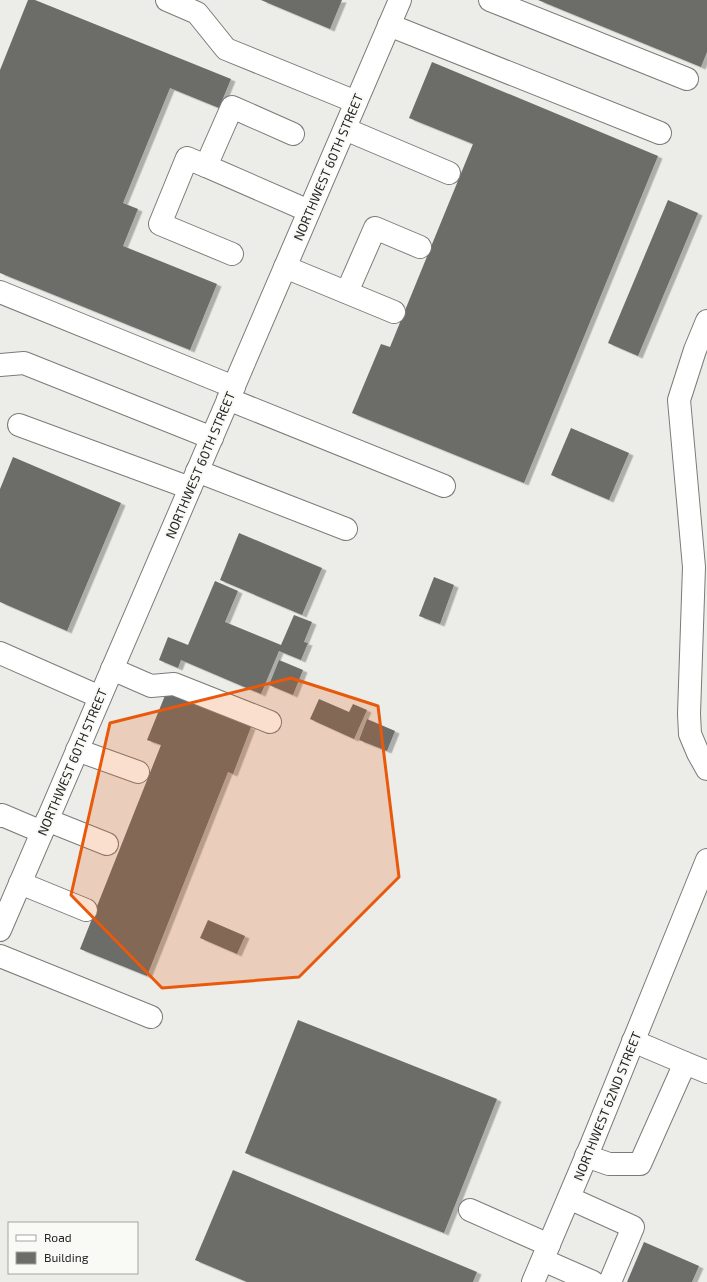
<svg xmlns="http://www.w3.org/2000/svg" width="707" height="1282" viewBox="0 0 707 1282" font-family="'Exo 2',sans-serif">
<defs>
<filter id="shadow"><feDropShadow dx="4.5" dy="2.5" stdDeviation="0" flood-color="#0004"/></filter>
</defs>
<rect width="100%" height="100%" fill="#ecece8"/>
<!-- building -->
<g fill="#6c6c69" filter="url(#shadow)">
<path d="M28,0H35L231,79L219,108L170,88L123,203L138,209L123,246L217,284L190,350L0,273V70Z"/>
<path d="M261,0H342L330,29Z"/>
<path d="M538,0H707V52L701,67Z"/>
<path d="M432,62L658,156L524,483L352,413L381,344L390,347L473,144L409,118Z"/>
<path d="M668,200L698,213L638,356L608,343Z"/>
<path d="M571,428L629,453L609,500L551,475Z"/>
<path d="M13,457L121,503L67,631L0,602V489Z"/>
<path d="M239,533L322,568L302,615L220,580Z"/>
<path d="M434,577L454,585L440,624L419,616Z"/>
<path d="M215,581L238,591L225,622L281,645L294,615L312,622L304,642L308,643L301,660L279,651L261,694L181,660L178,668L159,660L168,637L188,645Z"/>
<path d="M279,660L303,670L293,695L269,685Z"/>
<path d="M166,693L251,727L233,774L228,772L147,976L80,949L161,745L147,740Z"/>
<path d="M319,699L349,712L353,704L367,710L354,739L310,719Z"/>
<path d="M367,719L395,731L387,751L359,740Z"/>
<path d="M208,920L245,936L237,954L200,938Z"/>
<path d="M298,1020L497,1099L444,1233L245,1153Z"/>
<path d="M233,1170L477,1272L473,1282H247L195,1260Z"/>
<path d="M644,1242L699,1266L692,1282H627Z"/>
</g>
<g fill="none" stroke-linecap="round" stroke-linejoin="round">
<defs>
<g id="minor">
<path d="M167,0L197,13L226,49L356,102"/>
<path d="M490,0L687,79"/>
<path d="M389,25L660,133"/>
<path d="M345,129L449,173"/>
<path d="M293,134L232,107L206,166L309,211"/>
<path d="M206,166L187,158L160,224L232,254"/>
<path d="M285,267L394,312"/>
<path d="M0,292L234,387"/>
<path d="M347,292L375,228L420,247"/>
<path d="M707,321L695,350L679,400L694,567L689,714L690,734L698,753L707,769"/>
<path d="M0,365L24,363L212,438"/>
<path d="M228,399L444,486"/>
<path d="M19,425L190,488"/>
<path d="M197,471L346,529"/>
<path d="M0,653L100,697"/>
<path d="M112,669L151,686L174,684L270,722"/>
<path d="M77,750L138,772"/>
<path d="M0,816L2,815L42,832"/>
<path d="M47,820L107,844"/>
<path d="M20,883L86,910"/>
<path d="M0,930L400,0"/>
<path d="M0,956L151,1017"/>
<path d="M685,1063L707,1072"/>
<path d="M586,1156L609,1164H640L685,1063L633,1041"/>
<path d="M569,1198L633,1227L610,1282"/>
<path d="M470,1210L549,1245"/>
<path d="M543,1260L593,1282"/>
<path d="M533,1282L592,1143L707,860"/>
</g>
</defs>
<!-- minor casing -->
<use href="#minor" stroke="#7b7b78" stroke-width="24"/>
<!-- minor -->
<use href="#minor" stroke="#fff" stroke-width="22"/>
</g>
<!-- marked area -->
<path fill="#e8590c" fill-opacity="0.2" stroke="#e8590c" stroke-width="3" stroke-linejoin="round" d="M291,678L378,706L399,877L299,977L162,988L71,895L110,723Z"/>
<g text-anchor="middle" stroke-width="4" stroke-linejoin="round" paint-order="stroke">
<!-- street labels -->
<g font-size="13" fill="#252524" stroke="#f9f9f6">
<text transform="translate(328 167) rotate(-67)" y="5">NORTHWEST 60TH STREET</text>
<text transform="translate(200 465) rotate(-67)" y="5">NORTHWEST 60TH STREET</text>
<text transform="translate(72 762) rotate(-67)" y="5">NORTHWEST 60TH STREET</text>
<text transform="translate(607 1106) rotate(-68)" y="5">NORTHWEST 62ND STREET</text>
</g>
</g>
<!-- legend -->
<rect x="8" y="1222" width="130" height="52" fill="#f9f9f6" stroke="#a4a4a2"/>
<rect x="16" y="1235" width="20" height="6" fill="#ffffff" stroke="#a4a4a2"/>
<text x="44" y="1242" font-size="12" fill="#252524">Road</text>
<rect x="16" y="1252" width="20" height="12" fill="#6c6c69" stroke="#a4a4a2"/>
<text x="44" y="1262" font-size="12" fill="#252524">Building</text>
</svg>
